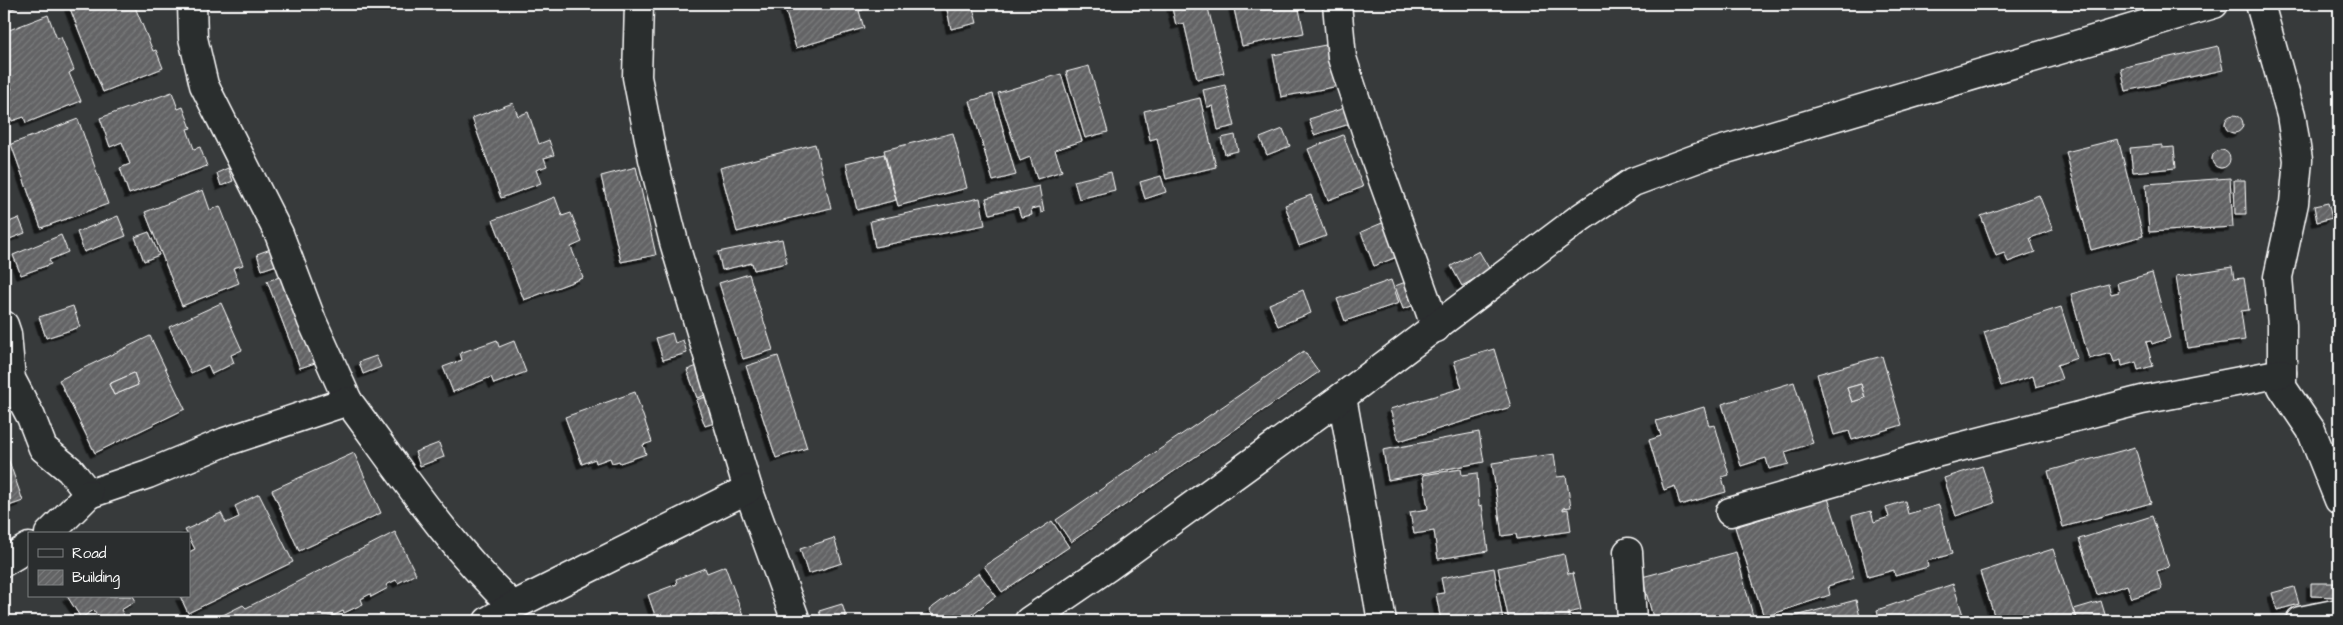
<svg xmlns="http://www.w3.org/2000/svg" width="2343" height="625" viewBox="0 0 2343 625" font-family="'Architects Daughter',sans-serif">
<defs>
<pattern id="building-hatch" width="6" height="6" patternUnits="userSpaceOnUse" patternTransform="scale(1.25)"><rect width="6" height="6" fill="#636465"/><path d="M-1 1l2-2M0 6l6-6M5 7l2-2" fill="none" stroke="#7a7b7c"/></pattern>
<filter id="shadow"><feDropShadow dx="-4.5" dy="4.5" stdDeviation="0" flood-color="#0009"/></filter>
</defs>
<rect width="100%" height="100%" fill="#373a3b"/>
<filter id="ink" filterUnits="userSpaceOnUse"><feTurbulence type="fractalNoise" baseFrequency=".02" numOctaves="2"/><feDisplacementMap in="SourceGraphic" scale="10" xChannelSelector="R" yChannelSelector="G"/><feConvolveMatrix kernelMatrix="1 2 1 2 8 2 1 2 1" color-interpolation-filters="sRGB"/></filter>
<g filter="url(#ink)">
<!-- building -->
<g fill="url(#building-hatch)" stroke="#fff" fill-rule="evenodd" filter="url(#shadow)">
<path d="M4,4H25L4,12Z"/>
<path d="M74,4H138L139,6L135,7L153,51L156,50L163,68L103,92L69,6Z"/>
<path d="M789,4H861L863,10L859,11L864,28L796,48L784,5Z"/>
<path d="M950,4H972L977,23L951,29L946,5Z"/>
<path d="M1171,4H1207L1224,73L1197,79L1184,23L1176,25Z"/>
<path d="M1233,4H1311L1312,6L1299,9L1304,33L1242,46Z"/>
<path d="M48,15L57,39L61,37L74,70L69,73L81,101L26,123L24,117L12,121L4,99V92L12,89L4,69V32Z"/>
<path d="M1331,44L1339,86L1281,97L1273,55Z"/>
<path d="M2218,46L2223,70L2126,91L2121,68Z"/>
<path d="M1089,66L1108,132L1085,138L1066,72Z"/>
<path d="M1061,74L1082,141L1055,150L1062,171L1037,179L1030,157L1020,161L998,93Z"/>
<path d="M1225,85L1235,126L1218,130L1213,106L1207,107L1203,90Z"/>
<path d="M172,92L178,109L183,107L191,128L187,129L194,149L200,147L207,166L129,194L120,168L130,164L122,142L110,147L100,118Z"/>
<path d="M993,94L1016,175L993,181L970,101Z"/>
<path d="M1200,98L1216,167L1166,179L1157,138L1150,140L1144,111Z"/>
<path d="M513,103L518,116L528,112L539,144L549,140L554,155L544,158L547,166L536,170L541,183L501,198L472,118Z"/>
<path d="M1348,107L1353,123L1314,135L1309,119Z"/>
<circle cx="2234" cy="124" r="9"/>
<path d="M78,119L108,204L41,228L11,144Z"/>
<path d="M1283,129L1290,146L1267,155L1260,138Z"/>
<path d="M953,133L967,188L898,206L884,150Z"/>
<path d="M1235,135L1238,151L1225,154L1221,138Z"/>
<path d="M1343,135L1363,187L1328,200L1308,149Z"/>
<path d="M2118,139L2143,236L2091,250L2066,152Z"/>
<path d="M815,144L831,208L737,232L720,168Z"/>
<path d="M2162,145V148L2174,147L2176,168L2133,172L2130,148Z"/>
<circle cx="2221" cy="159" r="9"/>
<path d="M884,154L896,200L857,210L846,163Z"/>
<path d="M636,167L656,255L621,262L601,176Z"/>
<path d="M228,168L233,181L221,186L217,173Z"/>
<path d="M1111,172L1115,190L1079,199L1074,181Z"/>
<path d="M1161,176L1166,192L1145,199L1140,182Z"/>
<path d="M2230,178L2233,227L2149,232L2146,184Z"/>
<path d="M2234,180H2245L2246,214H2235Z"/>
<path d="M1039,186L1044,212L1041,213L1040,207L1031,209L1032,215L1021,217L1018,207L990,214L986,198Z"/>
<path d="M203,190L210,210L220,206L243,265L233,268L239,283L182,306L145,212Z"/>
<path d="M1311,195L1326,236L1299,246L1285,205Z"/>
<path d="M2039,195L2053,230L2030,238L2035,252L2008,262L2004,253L1996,256L1981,216Z"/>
<path d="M555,197L562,216L571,213L582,242L571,247L583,278L524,300L493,220Z"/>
<path d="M980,198L985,225L875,247L870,221Z"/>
<path d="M2328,203L2332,218L2317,222L2314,206Z"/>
<path d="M118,216L126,236L84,252L77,232Z"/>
<path d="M19,218L25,233L7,240L4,224Z"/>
<path d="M1389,220L1402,255L1374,266L1361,232Z"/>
<path d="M149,232L159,255L144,261L135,237Z"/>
<path d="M61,235L68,252L49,260L51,264L21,275L13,255Z"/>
<path d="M782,239L787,263L754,270L752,263L722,270L718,252Z"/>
<path d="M276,247L282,263L262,270L257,254Z"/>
<path d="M1479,251L1490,270L1462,286L1451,266Z"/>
<path d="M2232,267L2234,279L2244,278L2249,310L2241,311L2245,340L2187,348L2176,276Z"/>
<path d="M2152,273L2170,338L2152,344L2151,341L2146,342L2153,366L2138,370L2136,362L2122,366L2121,360L2114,362L2111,353L2089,359L2071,294L2108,284L2111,294L2119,292L2117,283Z"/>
<path d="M749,274L773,350L743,359L719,283Z"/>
<path d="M286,275L318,362L300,368L267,281Z"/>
<path d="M1391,280L1399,303L1345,321L1337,299Z"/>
<path d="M1411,280L1418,304L1403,309L1395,286Z"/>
<path d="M1303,290L1311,313L1278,326L1269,304Z"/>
<path d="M221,303L242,350L231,355L234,363L212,374L208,365L191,373L169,327Z"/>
<path d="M73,306L80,327L46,338L39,317Z"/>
<path d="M2061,307L2077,358L2057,365L2062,379L2036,387L2033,376L2001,386L1984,332Z"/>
<path d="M672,333L675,343L683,340L687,353L663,360L656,338Z"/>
<path d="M150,336L185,409L95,453L59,380ZM134,373L138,385L114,395L109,384Z"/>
<path d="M497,340L499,347L514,341L526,372L494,384L491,377L453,392L443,367L462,360L460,353Z"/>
<path d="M1494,349L1511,407L1399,441L1390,409L1462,388L1454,361Z"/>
<path d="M1304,351L1319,372L1071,542L1056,520Z"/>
<path d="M376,356L381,367L363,374L359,362Z"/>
<path d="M778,356L807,448L776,458L746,366Z"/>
<path d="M1882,356L1902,425L1852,440L1849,431L1834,435L1817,374ZM1861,384L1865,398L1852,402L1847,388Z"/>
<path d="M705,363L716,391L697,398L687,370Z"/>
<path d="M134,373L138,385L114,395L109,384Z"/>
<path d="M1794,382L1813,443L1785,452L1789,464L1769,469L1766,458L1741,466L1722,404Z"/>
<path d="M1861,384L1865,398L1852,402L1847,388Z"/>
<path d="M635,392L652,442L643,445L646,454L620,463L619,461L612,463L610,458L596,463L595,459L582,464L565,417Z"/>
<path d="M716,394L724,420L705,426L696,400Z"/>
<path d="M1704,407L1709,426L1715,425L1729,475L1722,477L1726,492L1680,505L1675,486L1664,490L1649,440L1661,436L1656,421Z"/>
<path d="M1479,432L1484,462L1388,480L1383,450Z"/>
<path d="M439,443L444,457L420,466L415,452Z"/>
<path d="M4,447L23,501L6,507L8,510L4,511Z"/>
<path d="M2135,447L2151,503L2063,527L2048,471Z"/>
<path d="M354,453L381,513L299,551L272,490Z"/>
<path d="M1554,454L1557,477L1566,476L1571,507L1563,508V510L1568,509L1571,531L1517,539L1516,534L1502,536L1492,463Z"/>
<path d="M1982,466L1994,503L1956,516L1944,478Z"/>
<path d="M1461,469L1462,475L1477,473L1479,506L1482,505L1488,551L1438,559L1434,531L1414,534L1410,512L1428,509L1423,475Z"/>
<path d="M259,494L293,562L188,613L180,596H189V552L195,549L185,530L221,513L226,523L239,517L235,506Z"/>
<path d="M1828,498L1854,578L1828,586L1830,595L1764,617L1735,527Z"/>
<path d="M1905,501L1908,514L1939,505L1952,554L1927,561L1928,567L1895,576L1894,570L1868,577L1852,516L1871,511L1874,522L1889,517L1886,507Z"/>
<path d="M2152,516L2169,567L2157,571L2162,589L2132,598L2127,585L2097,595L2079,539Z"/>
<path d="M1052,521L1069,547L1002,592L984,566Z"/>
<path d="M395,532L416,574L398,583L396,580L386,585L388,588L371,597L370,594L361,599L363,604L344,613L343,611L323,621H211L243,605L246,608Z"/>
<path d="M834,538L842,563L808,574L800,549Z"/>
<path d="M2053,549L2076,620L1996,621L1980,572Z"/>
<path d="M1736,552L1753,616L1734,621H1654L1642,577Z"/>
<path d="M1564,554L1568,574L1573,573L1581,610L1568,613L1570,621H1509L1498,568Z"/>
<path d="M725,566L744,618L736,621H657L648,595L677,584L676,579L705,568L707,573Z"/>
<path d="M1494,568L1503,621H1441L1436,594L1444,593L1441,578Z"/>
<path d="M979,573L996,596L963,621H937L929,610Z"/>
<path d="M2311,583H2339V597L2311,596Z"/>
<path d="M1953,584L1965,621H1880L1877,610Z"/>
<path d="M2294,587L2299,604L2277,610L2272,593Z"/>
<path d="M67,596H133L136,601L121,610L125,617L118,621H101L94,610L81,618Z"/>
<path d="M1856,600L1861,621H1777Z"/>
<path d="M2101,601L2107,621H2078L2074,609Z"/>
<path d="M842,604L847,620L823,621L819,611Z"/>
</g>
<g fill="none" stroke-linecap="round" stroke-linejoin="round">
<defs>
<g id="minor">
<path d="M192,4L193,38L204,85L279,234L312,321L348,401"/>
<path d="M639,4L637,77L653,159L674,242L748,489L796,621"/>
<path d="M1337,4L1342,58L1374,155L1436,328"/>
<path d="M2260,4L2291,115L2298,160L2294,203L2278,277L2282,325V387L2311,430L2339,500"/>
<path d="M4,325L7,334L11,379L31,417L43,448L70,470L89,494L148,474L225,442L348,401C400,471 449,546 513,606"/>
<path d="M1342,397L1382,621"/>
<path d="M1730,512L1932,454L2142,400L2282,373"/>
<path d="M49,534L89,494"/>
<path d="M1628,552L1632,621"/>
<path d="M4,562L29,547"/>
<path d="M488,621L513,606L748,489"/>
<path d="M1029,621L1108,567L1342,397L1580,218L1633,182L1706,155L2214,4"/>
<path d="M2300,621L2339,613"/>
</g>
</defs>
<!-- minor casing -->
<use href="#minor" stroke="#fff" stroke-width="31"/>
<!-- minor -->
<use href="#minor" stroke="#2a2d2e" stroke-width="28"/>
</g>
</g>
<!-- margin -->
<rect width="2343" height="625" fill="none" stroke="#2a2d2e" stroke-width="20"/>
<rect x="10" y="10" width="2323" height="605" fill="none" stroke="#fff" stroke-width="2" filter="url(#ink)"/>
<!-- legend -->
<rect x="28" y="532" width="162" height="65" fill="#2a2d2e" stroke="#7f8182"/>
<rect x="38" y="549" width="25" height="8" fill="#2a2d2e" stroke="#7f8182"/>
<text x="72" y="558" font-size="15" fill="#ffffff">Road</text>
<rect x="38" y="570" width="25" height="15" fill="url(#building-hatch)" stroke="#7f8182"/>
<text x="72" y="582" font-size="15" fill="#ffffff">Building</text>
</svg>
